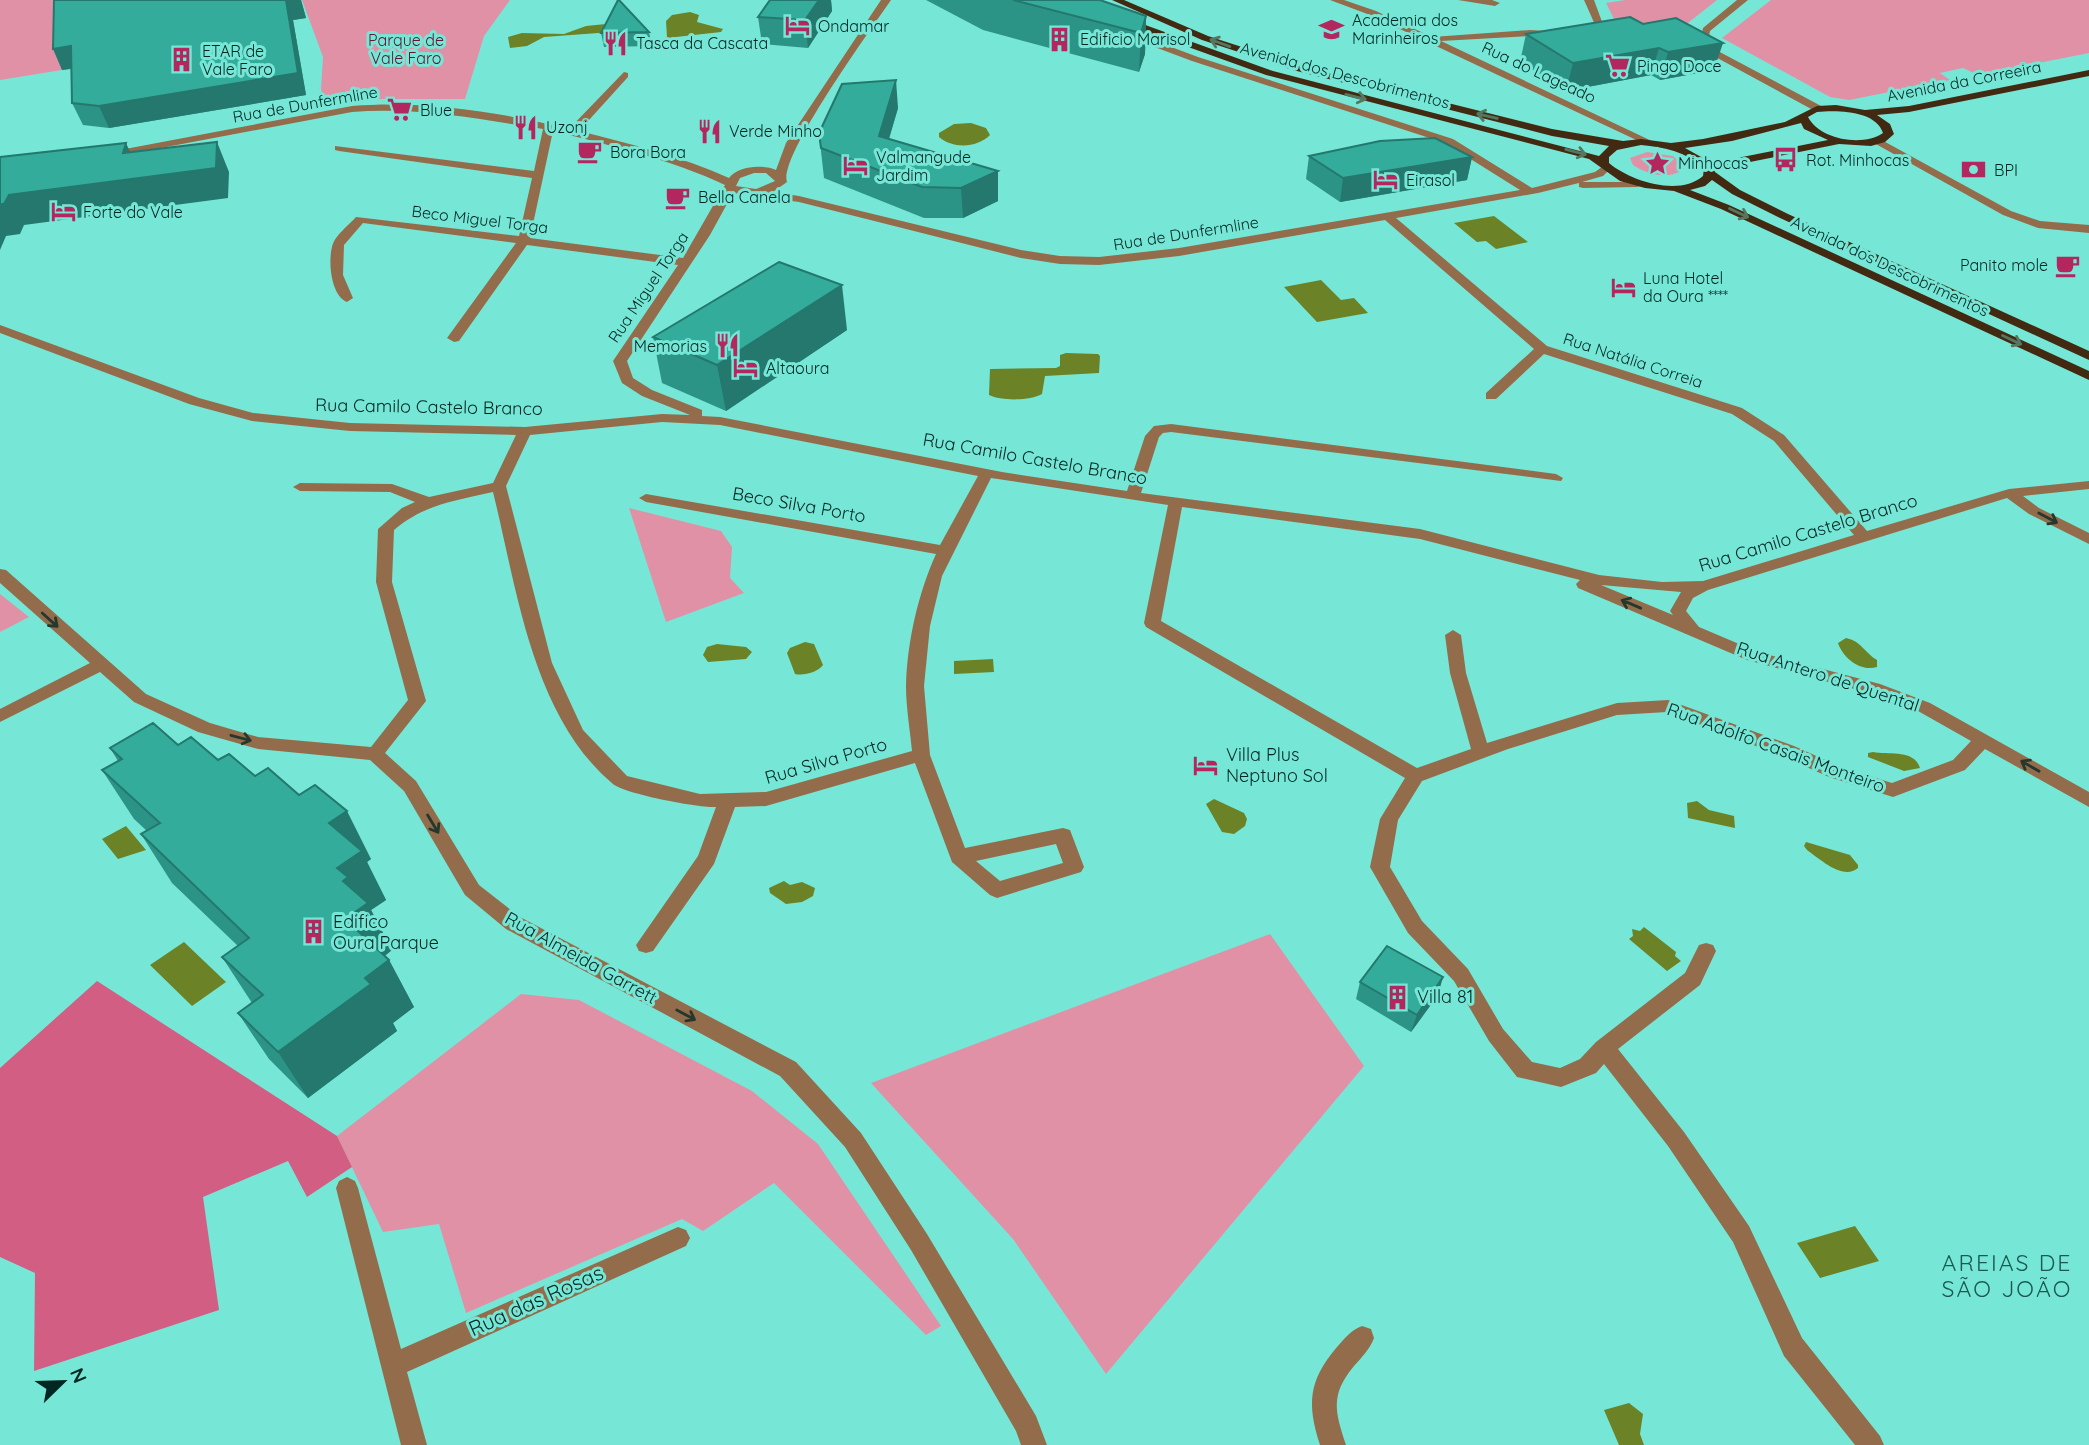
<svg xmlns="http://www.w3.org/2000/svg" width="2089" height="1445" viewBox="0 0 2089 1445" font-family="Quicksand,sans-serif">
<rect width="100%" height="100%" fill="#76e7d6"/>
<!-- green -->
<g fill="#e191a6">
<path d="M0,0H137L64,53L62,70L0,80Z"/>
<path d="M302,0H510L484,36L465,99H323L321,89L323,57Z"/>
<path d="M1625,0H1717L1674,34L1619,29L1606,3Z"/>
<path d="M1771,0H2089V53L1978,75L1963,68L1940,73L1950,80L1849,100L1830,97L1722,38Z"/>
<path d="M1647,152L1673,156L1685,167C1673,181 1647,175 1633,165L1630,158Z"/>
<path d="M629,508L721,531L732,547L730,578L744,593L666,622Z"/>
<path d="M0,594L29,617L0,632Z"/>
<path d="M1270,934L1364,1066L1106,1374L1013,1239L871,1083Z"/>
<path d="M521,994L579,1000L752,1091L818,1144L941,1326L926,1335L774,1183L703,1231L682,1219L466,1313L439,1224L383,1232L337,1136Z"/>
</g>
<!-- forest -->
<path fill="#d35e83" d="M97,981L337,1136L352,1167L307,1197L288,1161L203,1197L219,1310L34,1371L35,1273L0,1257V1068Z"/>
<!-- water -->
<g fill="#6b8326">
<path d="M690,12L699,15L697,22L723,29L721,32L667,38L666,21L672,15Z"/>
<path d="M616,23L612,32L544,37L527,46L510,48L508,37L522,33L564,34L586,26Z"/>
<path d="M971,123L986,128L990,135C977,148 953,149 939,137V133L954,124Z"/>
<path d="M1494,216L1528,242L1496,249L1486,241L1477,242L1454,223Z"/>
<path d="M1321,280L1341,300L1354,298L1368,313L1317,322L1284,287Z"/>
<path d="M1066,353L1098,354L1100,356L1099,373L1045,376L1042,394C1029,401 1002,401 989,395L990,369L1056,368L1060,366V355Z"/>
<path d="M1846,638C1861,641 1864,652 1877,660V667C1860,672 1843,658 1838,643Z"/>
<path d="M805,642L814,644L823,665C818,672 804,676 795,674L787,653L790,648Z"/>
<path d="M717,644L746,647L752,652L746,659L708,662L703,655L707,647Z"/>
<path d="M993,659L994,672L954,674V661Z"/>
<path d="M1873,752C1889,755 1914,749 1920,768L1904,771L1868,757V753Z"/>
<path d="M1214,799L1244,813L1247,819L1245,826L1234,834L1222,832L1206,804Z"/>
<path d="M1697,801L1709,810L1734,816L1735,828L1688,818L1687,803Z"/>
<path d="M126,826L146,850L118,859L102,839Z"/>
<path d="M1806,842L1850,855L1858,865V868C1843,881 1820,859 1807,850L1804,846Z"/>
<path d="M784,881L790,885L802,882L815,888L813,896L802,902L786,904L770,893L769,888Z"/>
<path d="M1644,927L1676,952L1675,956L1681,961L1667,971L1629,939L1633,936L1632,929L1640,931Z"/>
<path d="M184,942L226,982L192,1006L150,965Z"/>
<path d="M1855,1226L1879,1261L1820,1278L1797,1243Z"/>
<path d="M1629,1403L1643,1414L1640,1434L1644,1445H1619L1604,1410Z"/>
</g>
<g fill="none" stroke-linecap="round" stroke-linejoin="round">
<!-- minor -->
<g fill="#936d4b" fill-rule="evenodd">
<path d="M881,0H891C872,28 778,157 787,182L773,192L799,196L1021,250L1060,256L1099,257L1179,248L1520,190L1445,143L1192,61L1120,34L1118,32L1123,29L1198,57L1453,139L1532,188L1595,172L1606,164L1612,167L1603,176L1582,182H1641V186L1637,187L1583,188L1579,187V183L1538,193L1396,218L1547,346L1742,408L1784,435L1867,531L2009,489L2089,481V489L2023,496L2039,508L2089,533V544L2029,514L2007,498L1708,590L1693,598L1686,611L1699,627L1758,652L1880,684L1930,703L2089,792V807L1985,749L1965,770L1893,797L1829,777L1782,756L1667,712L1617,715L1508,749L1422,781L1398,820L1390,867L1422,921L1468,969L1503,1029L1532,1062L1560,1068L1580,1059L1596,1042L1685,973L1699,945L1706,943L1713,945L1716,951L1700,985L1618,1049L1684,1132L1749,1226L1802,1338L1880,1436L1884,1445H1855L1784,1356L1733,1242L1668,1146L1604,1064L1596,1073L1561,1087L1517,1077L1489,1041L1454,981L1408,933L1370,867L1380,819L1405,778L1146,627L1144,623L1168,505L991,478L942,576L930,626L924,686L930,755L965,848L1063,828L1070,830L1084,867L1081,872L997,898L990,895L952,862L915,763L766,806L735,807L714,864L653,951L646,953L639,951L636,945L698,856L716,807C699,808 625,794 613,784C532,716 517,589 493,492C454,501 425,504 394,530L392,582L426,701L385,753L416,781L479,885L520,917L796,1062L861,1133L927,1234L1036,1416L1047,1445H1021L1016,1431L911,1250L845,1147L780,1076L506,929L465,895L404,791L370,760L258,749L198,732L134,702L100,672L0,722V709L90,663L0,583V569L6,570L146,694L210,723L258,737L371,747L408,700L376,582L378,529L402,508L415,502L390,492L300,491L293,487L300,483L392,484L429,497L493,483L516,435L350,431L252,421L189,404L0,333V325L199,398L253,413L350,423L525,427L662,414L690,415L642,396L622,383L613,361L678,265L527,245L459,341L454,342L447,338L516,243L363,223L344,245L343,275L353,298L347,302C331,296 328,262 332,247C334,236 349,225 356,217L519,236L532,178L339,151L335,150V146L534,171L543,129C479,119 417,107 352,112L108,158L103,155L104,153L352,106C424,100 499,112 569,129L624,72L628,73V77L579,131C630,144 681,156 729,178C738,166 762,164 776,170L786,143ZM553,131C612,146 670,159 725,185L683,258L530,238ZM754,173H766L775,181L756,189L736,186L740,178ZM733,193L799,202L1021,258L1060,264L1099,265L1179,256L1385,220L1534,349L1486,393V399H1496L1544,354L1732,414L1774,441L1854,535L1703,581L1662,582L1599,575L1420,529L1141,493L1159,437L1163,433L1171,432L1561,481L1563,478L1556,474L1171,424L1154,426L1145,436L1127,491L1002,472L720,417L702,416V410L652,390L633,378L627,361L710,235ZM662,422L720,425L978,476L940,545L646,494L639,498L646,502L936,554C918,594 907,642 906,686C906,707 910,730 912,751L766,792L700,794L627,776L583,730L552,663L506,486L530,435ZM1182,507L1420,539L1580,580L1576,584L1578,588L1747,660L1869,693L1918,711L1971,741L1953,760L1892,783L1841,767L1794,746L1668,700L1617,703L1487,743L1466,673L1461,635L1453,630L1445,635L1450,673L1471,749L1417,768L1161,621ZM1601,585L1681,592L1670,611L1673,615ZM1056,844L1063,863L1000,881L976,861Z"/>
<path d="M1330,0H1344L1376,11L1432,37L1530,30L1562,32V36L1559,37L1530,36L1441,41L1656,143L1647,145L1370,15Z"/>
<path d="M1458,0H1492L1500,3L1495,6Z"/>
<path d="M1584,0H1594L1608,38L1600,36Z"/>
<path d="M1737,0H1748L1710,31L1708,41L1716,50L1823,107V111H1815L1710,54L1700,43L1703,28Z"/>
<path d="M1878,138L2011,211L2040,221L2089,225V233L2038,228L2003,215L1874,143L1873,141Z"/>
<path d="M347,1177L355,1181L358,1188L401,1349L678,1227L686,1230L690,1238L686,1246L407,1372L427,1445H401L336,1188L339,1181Z"/>
<path d="M1362,1326L1371,1329L1374,1338C1370,1349 1362,1357 1354,1366C1330,1395 1335,1411 1346,1445H1320C1307,1404 1308,1381 1337,1347C1345,1338 1351,1330 1362,1326Z"/>
</g>
<!-- major -->
<path fill="#422a12" fill-rule="evenodd" d="M1079,0H1091L1148,26L1273,71L1599,156L1609,146L1552,136L1293,70L1202,40L1112,0H1124L1208,36L1300,66L1552,129L1623,141L1641,139L1671,143L1703,139L1785,122L1817,106L1836,105L1865,110L1909,106L2089,70V76L1909,112L1877,115L1890,124L1894,134L1885,142L1871,146L1839,144L1715,169V172L1740,190L1788,214L2089,351V360L1780,218L1732,194L1712,180L1705,186L1690,190L1729,205L2089,371V380L1721,209L1674,191L1645,188L1620,181L1589,159L1266,75L1141,30ZM1817,112C1836,110 1876,110 1883,133C1863,147 1820,140 1808,117ZM1801,123L1804,129L1828,140L1712,163L1685,148L1732,141ZM1641,145C1665,147 1686,152 1704,168L1703,176C1679,197 1630,181 1609,163V157L1617,150Z"/>
</g>
<!-- wall -->
<g fill="#2c9486">
<path d="M54,0H301L306,18L293,20L306,95L109,128L83,125L72,103L71,69L62,70Z"/>
<path d="M770,0H831L832,11L808,48L762,44L758,17Z"/>
<path d="M926,0H1100L1146,16L1145,54L1139,72L983,30Z"/>
<path d="M1643,24L1714,70L1660,80L1651,75L1566,91L1520,62L1526,34Z"/>
<path d="M649,32L652,46L604,47L601,33Z"/>
<path d="M898,108L889,139L998,171V201L963,218H924L824,178L819,133Z"/>
<path d="M1309,156L1472,157L1467,180L1340,202L1306,179Z"/>
<path d="M847,330L726,411L662,383L653,337Z"/>
<path d="M178,745L218,760L255,776L371,859L367,862L386,900L371,910L392,950L385,956L389,960L414,1007L393,1023L397,1031L308,1098L269,1059L238,1013L252,1003L222,957L238,946L172,883L141,834L147,831L134,819L102,770L118,761L110,748Z"/>
<path d="M1360,982L1438,995L1411,1032L1356,999Z"/>
</g>
<!-- shaded-wall -->
<g fill="#24786d">
<path d="M286,0H301L306,18L293,20L306,95L109,128L99,106Z"/>
<path d="M819,0H831L832,11L808,48L805,20Z"/>
<path d="M1146,16L1145,54L1139,72L1141,33Z"/>
<path d="M1723,43L1714,70L1660,80L1668,52Z"/>
<path d="M71,46L80,67L62,70L53,49Z"/>
<path d="M1659,48L1651,75L1566,91L1573,63Z"/>
<path d="M896,80L898,108L881,165L879,136Z"/>
<path d="M217,142L229,172L228,198L24,225L20,234L6,236L0,250V204L9,195L123,153L126,143L139,172Z"/>
<path d="M1472,157L1467,180L1340,202L1343,178Z"/>
<path d="M998,171V201L963,218L961,188Z"/>
<path d="M842,285L847,330L726,411L717,365Z"/>
<path d="M347,811L371,859L367,862L386,900L371,910L392,950L370,966L345,919L329,823Z"/>
<path d="M389,960L414,1007L393,1023L397,1031L308,1098L278,1052L365,978Z"/>
<path d="M1443,977L1438,995L1411,1032L1417,1015Z"/>
</g>
<!-- building -->
<g fill="#33ac9c" stroke="#24786d" stroke-width="2">
<path d="M54,0H286L298,73L99,106L72,103L71,46L53,49Z"/>
<path d="M618,0H619L649,32L601,33Z"/>
<path d="M770,0H819L805,20L758,17Z"/>
<path d="M1013,0H1100L1146,16L1141,33Z"/>
<path d="M1630,17L1643,24L1676,18L1723,43L1668,52L1659,48L1573,63L1526,34Z"/>
<path d="M896,80L879,136L998,171L961,188L922,187L821,148L819,133L842,84Z"/>
<path d="M1435,138L1472,157L1343,178L1309,156L1380,141Z"/>
<path d="M217,142L216,168L9,195L4,204H0V157L126,143L123,153Z"/>
<path d="M779,262L842,285L717,365L653,337Z"/>
<path d="M153,723L178,745L191,737L218,760L229,754L255,776L268,768L299,795L315,785L347,811L329,823L362,851L337,868L348,877L343,881L368,903L345,919L389,960L365,978L371,984L278,1052L238,1013L263,995L222,957L249,938L141,834L160,823L102,770L122,759L110,748Z"/>
<path d="M1387,946L1443,977L1417,1015L1360,982Z"/>
</g>
<!-- one-way arrows -->
<defs><path id="oneway-shaft" d="M-6 0H5M1.5-3L5.5 0L1.5 3" fill="none" stroke-width="1.6" stroke-linecap="round" stroke-linejoin="round" transform="scale(1.75)"/></defs>
<g stroke="#577660">
<use href="#oneway-shaft" transform="translate(1220 43) rotate(-160)"/>
<use href="#oneway-shaft" transform="translate(1356 97) rotate(14)"/>
<use href="#oneway-shaft" transform="translate(1487 116) rotate(-167)"/>
<use href="#oneway-shaft" transform="translate(1576 152) rotate(15)"/>
<use href="#oneway-shaft" transform="translate(1739 213) rotate(25)"/>
<use href="#oneway-shaft" transform="translate(2012 340) rotate(25)"/>
</g>
<g stroke="#26382d">
<use href="#oneway-shaft" transform="translate(2048 518) rotate(28)"/>
<use href="#oneway-shaft" transform="translate(1631 604) rotate(-157)"/>
<use href="#oneway-shaft" transform="translate(50 620) rotate(42)"/>
<use href="#oneway-shaft" transform="translate(241 738) rotate(15)"/>
<use href="#oneway-shaft" transform="translate(2030 766) rotate(-150)"/>
<use href="#oneway-shaft" transform="translate(433 824) rotate(59)"/>
<use href="#oneway-shaft" transform="translate(686 1015) rotate(28)"/>
</g>
<!-- icons -->
<defs>
<symbol id="hotel-bare" viewBox="-9 -9 18 18"><path d="M-6-4.5h1.5V1H6V5H4.5V3h-9V5H-6ZM-4 0a1.8 1.8 0 1 1 3.6 0ZM.5 0V-2.5h3Q6-2.5 6 0Z" fill="#b3265e" stroke="#76e7d6" stroke-width="2.5" paint-order="stroke"/></symbol>
<symbol id="school-bare" viewBox="-9 -9 18 18"><path d="M0-5L7-2L0 1L-7-2ZM-4 1L0 2.5L4 1V4Q0 6-4 4Z" fill="#b3265e" stroke="#76e7d6" stroke-width="2.5" paint-order="stroke"/></symbol>
<symbol id="building-bare" viewBox="-9 -9 18 18"><path d="M-4-6H4V6H1V3H-1V6H-4ZM-2.5-4.3h1.7v1.8h-1.7ZM.8-4.3h1.7v1.8H.8ZM-2.5-1h1.7V.8h-1.7ZM.8-1h1.7V.8H.8Z" fill="#b3265e" stroke="#76e7d6" stroke-width="2.5" paint-order="stroke"/></symbol>
<symbol id="restaurant-bare" viewBox="-9 -9 18 18"><path d="M-5-6h1v4h1v-4h1v4h1v-4h1v5L-1.5 .5V6h-2V.5L-5-1ZM5-6V6H3V1.5H1.5Q1.5-4 5-6Z" fill="#b3265e" stroke="#76e7d6" stroke-width="2.5" paint-order="stroke"/></symbol>
<symbol id="supermarket-bare" viewBox="-9 -9 18 18"><path d="M-6-5.5h2.5l.6 2H6L4.5 2H-2.5L-4.4-4H-6ZM-1.5 3.2a1.3 1.3 0 1 0 .1 0ZM3 3.2a1.3 1.3 0 1 0 .1 0Z" fill="#b3265e" stroke="#76e7d6" stroke-width="2.5" paint-order="stroke"/></symbol>
<symbol id="cafe-bare" viewBox="-9 -9 18 18"><path d="M-5.5-4.5H6V0H3Q3 3.5 0 3.5H-2.5Q-5.5 3.5-5.5 0ZM3-3.2v2h1.7v-2ZM-6 4.5H4V6H-6Z" fill="#b3265e" stroke="#76e7d6" stroke-width="2.5" paint-order="stroke"/></symbol>
<symbol id="bus-bare" viewBox="-9 -9 18 18"><path d="M-5-6H5V4H4V6H2V4H-2V6H-4V4H-5ZM-3.5-4V0h7V-4ZM-3.5 1.2v1.5H-2V1.2ZM2 1.2v1.5H3.5V1.2Z" fill="#b3265e" stroke="#76e7d6" stroke-width="2.5" paint-order="stroke"/></symbol>
<symbol id="sight-bare" viewBox="-9 -9 18 18"><path d="M0-6L1.8-2.2L6-1.7L2.9 1.2L3.7 5.4L0 3.3L-3.7 5.4L-2.9 1.2L-6-1.7L-1.8-2.2Z" fill="#b3265e" stroke="#76e7d6" stroke-width="2.5" paint-order="stroke"/></symbol>
<symbol id="bank-bare" viewBox="-9 -9 18 18"><path d="M-6-4H6V4H-6ZM0-2.3a2.3 2.3 0 1 0 0 4.6a2.3 2.3 0 1 0 0-4.6Z" fill="#b3265e" stroke="#76e7d6" stroke-width="2.5" paint-order="stroke"/></symbol>
</defs>
<g fill-rule="evenodd">
<use href="#hotel-bare" x="780" y="8" width="35" height="35"/>
<use href="#school-bare" x="1314" y="12" width="35" height="35"/>
<use href="#building-bare" x="1042" y="22" width="35" height="35"/>
<use href="#restaurant-bare" x="598" y="26" width="35" height="35"/>
<use href="#building-bare" x="164" y="42" width="35" height="35"/>
<use href="#supermarket-bare" x="1600" y="48" width="35" height="35"/>
<use href="#supermarket-bare" x="382" y="92" width="35" height="35"/>
<use href="#restaurant-bare" x="508" y="110" width="35" height="35"/>
<use href="#restaurant-bare" x="692" y="114" width="35" height="35"/>
<use href="#cafe-bare" x="572" y="134" width="35" height="35"/>
<use href="#bus-bare" x="1768" y="142" width="35" height="35"/>
<use href="#sight-bare" x="1640" y="146" width="35" height="35"/>
<use href="#hotel-bare" x="838" y="148" width="35" height="35"/>
<use href="#bank-bare" x="1956" y="152" width="35" height="35"/>
<use href="#hotel-bare" x="1368" y="162" width="35" height="35"/>
<use href="#cafe-bare" x="660" y="180" width="35" height="35"/>
<use href="#hotel-bare" x="46" y="194" width="35" height="35"/>
<use href="#cafe-bare" x="2050" y="248" width="35" height="35"/>
<use href="#hotel-bare" x="1606" y="270" width="35" height="35"/>
<use href="#restaurant-bare" x="710" y="328" width="35" height="35"/>
<use href="#hotel-bare" x="728" y="350" width="35" height="35"/>
<use href="#hotel-bare" x="1188" y="748" width="35" height="35"/>
<use href="#building-bare" x="296" y="914" width="35" height="35"/>
<use href="#building-bare" x="1380" y="980" width="35" height="35"/>
</g>
<g text-anchor="middle" stroke-width="6" stroke-linejoin="round" paint-order="stroke">
<!-- far-poi labels -->
<g font-size="16" fill="#022723" stroke="#76e7d6" text-anchor="start">
<text x="1352" y="26">Academia dos<tspan x="1352" dy="18">Marinheiros</tspan></text>
<text x="818" y="32">Ondamar</text>
<text x="1080" y="45">Edificio Marisol</text>
<text x="636" y="49">Tasca da Cascata</text>
<text x="202" y="57">ETAR de<tspan x="202" dy="18">Vale Faro</tspan></text>
<text x="1637" y="72">Pingo Doce</text>
<text x="420" y="116">Blue</text>
<text x="546" y="133">Uzonj</text>
<text x="729" y="137">Verde Minho</text>
<text x="610" y="158">Bora Bora</text>
<text x="876" y="163">Valmangude<tspan x="876" dy="18">Jardim</tspan></text>
<text x="1806" y="166">Rot. Minhocas</text>
<text x="1678" y="169">Minhocas</text>
<text x="1994" y="176">BPI</text>
<text x="1406" y="186">Eirasol</text>
<text x="698" y="203">Bella Canela</text>
<text x="83" y="218">Forte do Vale</text>
<text x="2048" y="271" text-anchor="end">Panito mole</text>
<text x="1643" y="284">Luna Hotel<tspan x="1643" dy="18">da Oura ****</tspan></text>
<text x="707" y="352" text-anchor="end">Memorias</text>
<text x="766" y="374">Altaoura</text>
</g>
<!-- far-park labels -->
<g font-size="16" fill="#601531" stroke="#76e7d6">
<text x="406" y="46">Parque de<tspan x="406" dy="18">Vale Faro</tspan></text>
</g>
<!-- far-street labels -->
<g font-size="16" fill="#022723" stroke="#76e7d6">
<text transform="translate(1539 72) rotate(25)" y="6">Rua do Lageado</text>
<text transform="translate(1345 75) rotate(15)" y="6">Avenida dos Descobrimentos</text>
<text transform="translate(1964 81) rotate(-11)" y="6">Avenida da Correeira</text>
<text transform="translate(305 104) rotate(-10)" y="6">Rua de Dunfermline</text>
<text transform="translate(480 219) rotate(7)" y="6">Beco Miguel Torga</text>
<text transform="translate(1186 233) rotate(-9)" y="6">Rua de Dunfermline</text>
<text transform="translate(1890 266) rotate(25)" y="6">Avenida dos Descobrimentos</text>
<text transform="translate(648 287) rotate(-56)" y="6">Rua Miguel Torga</text>
<text transform="translate(1633 360) rotate(18)" y="6">Rua Natália Correia</text>
</g>
<!-- street labels -->
<g font-size="18" fill="#022723" stroke="#76e7d6">
<text transform="translate(429 407) rotate(1)" y="6">Rua Camilo Castelo Branco</text>
<text transform="translate(1035 459) rotate(10)" y="6">Rua Camilo Castelo Branco</text>
<text transform="translate(799 505) rotate(10)" y="6">Beco Silva Porto</text>
<text transform="translate(1808 533) rotate(-17)" y="6">Rua Camilo Castelo Branco</text>
<text transform="translate(1828 677) rotate(18)" y="6">Rua Antero de Quental</text>
<text transform="translate(1776 748) rotate(20)" y="6">Rua Adolfo Casais Monteiro</text>
<text transform="translate(826 761) rotate(-16)" y="6">Rua Silva Porto</text>
<text transform="translate(581 958) rotate(29)" y="6">Rua Almeida Garrett</text>
</g>
<!-- poi labels -->
<g font-size="18" fill="#022723" stroke="#76e7d6" text-anchor="start">
<text x="1226" y="761">Villa Plus<tspan x="1226" dy="21">Neptuno Sol</tspan></text>
<text x="333" y="928">Edifico<tspan x="333" dy="21">Oura Parque</tspan></text>
<text x="1417" y="1003">Villa 81</text>
</g>
<!-- near-street labels -->
<g font-size="21" fill="#022723" stroke="#76e7d6">
<text transform="translate(536 1301) rotate(-24)" y="7">Rua das Rosas</text>
</g>
<!-- near-neighbourhood labels -->
<g font-size="23" letter-spacing="2" fill="#1c5951" stroke="#76e7d6">
<text x="2007" y="1271">AREIAS DE<tspan x="2007" dy="26">SÃO JOÃO</tspan></text>
</g>
</g>
<!-- north arrow -->
<g transform="translate(63 1382) rotate(67)" stroke="#76e7d6" stroke-width="5" paint-order="stroke">
<path d="M0-5L12 26L0 18L-12 26Z" fill="#022723"/>
<text y="-10" font-size="19" font-weight="bold" text-anchor="middle" fill="#022723">N</text>
</g>
</svg>
